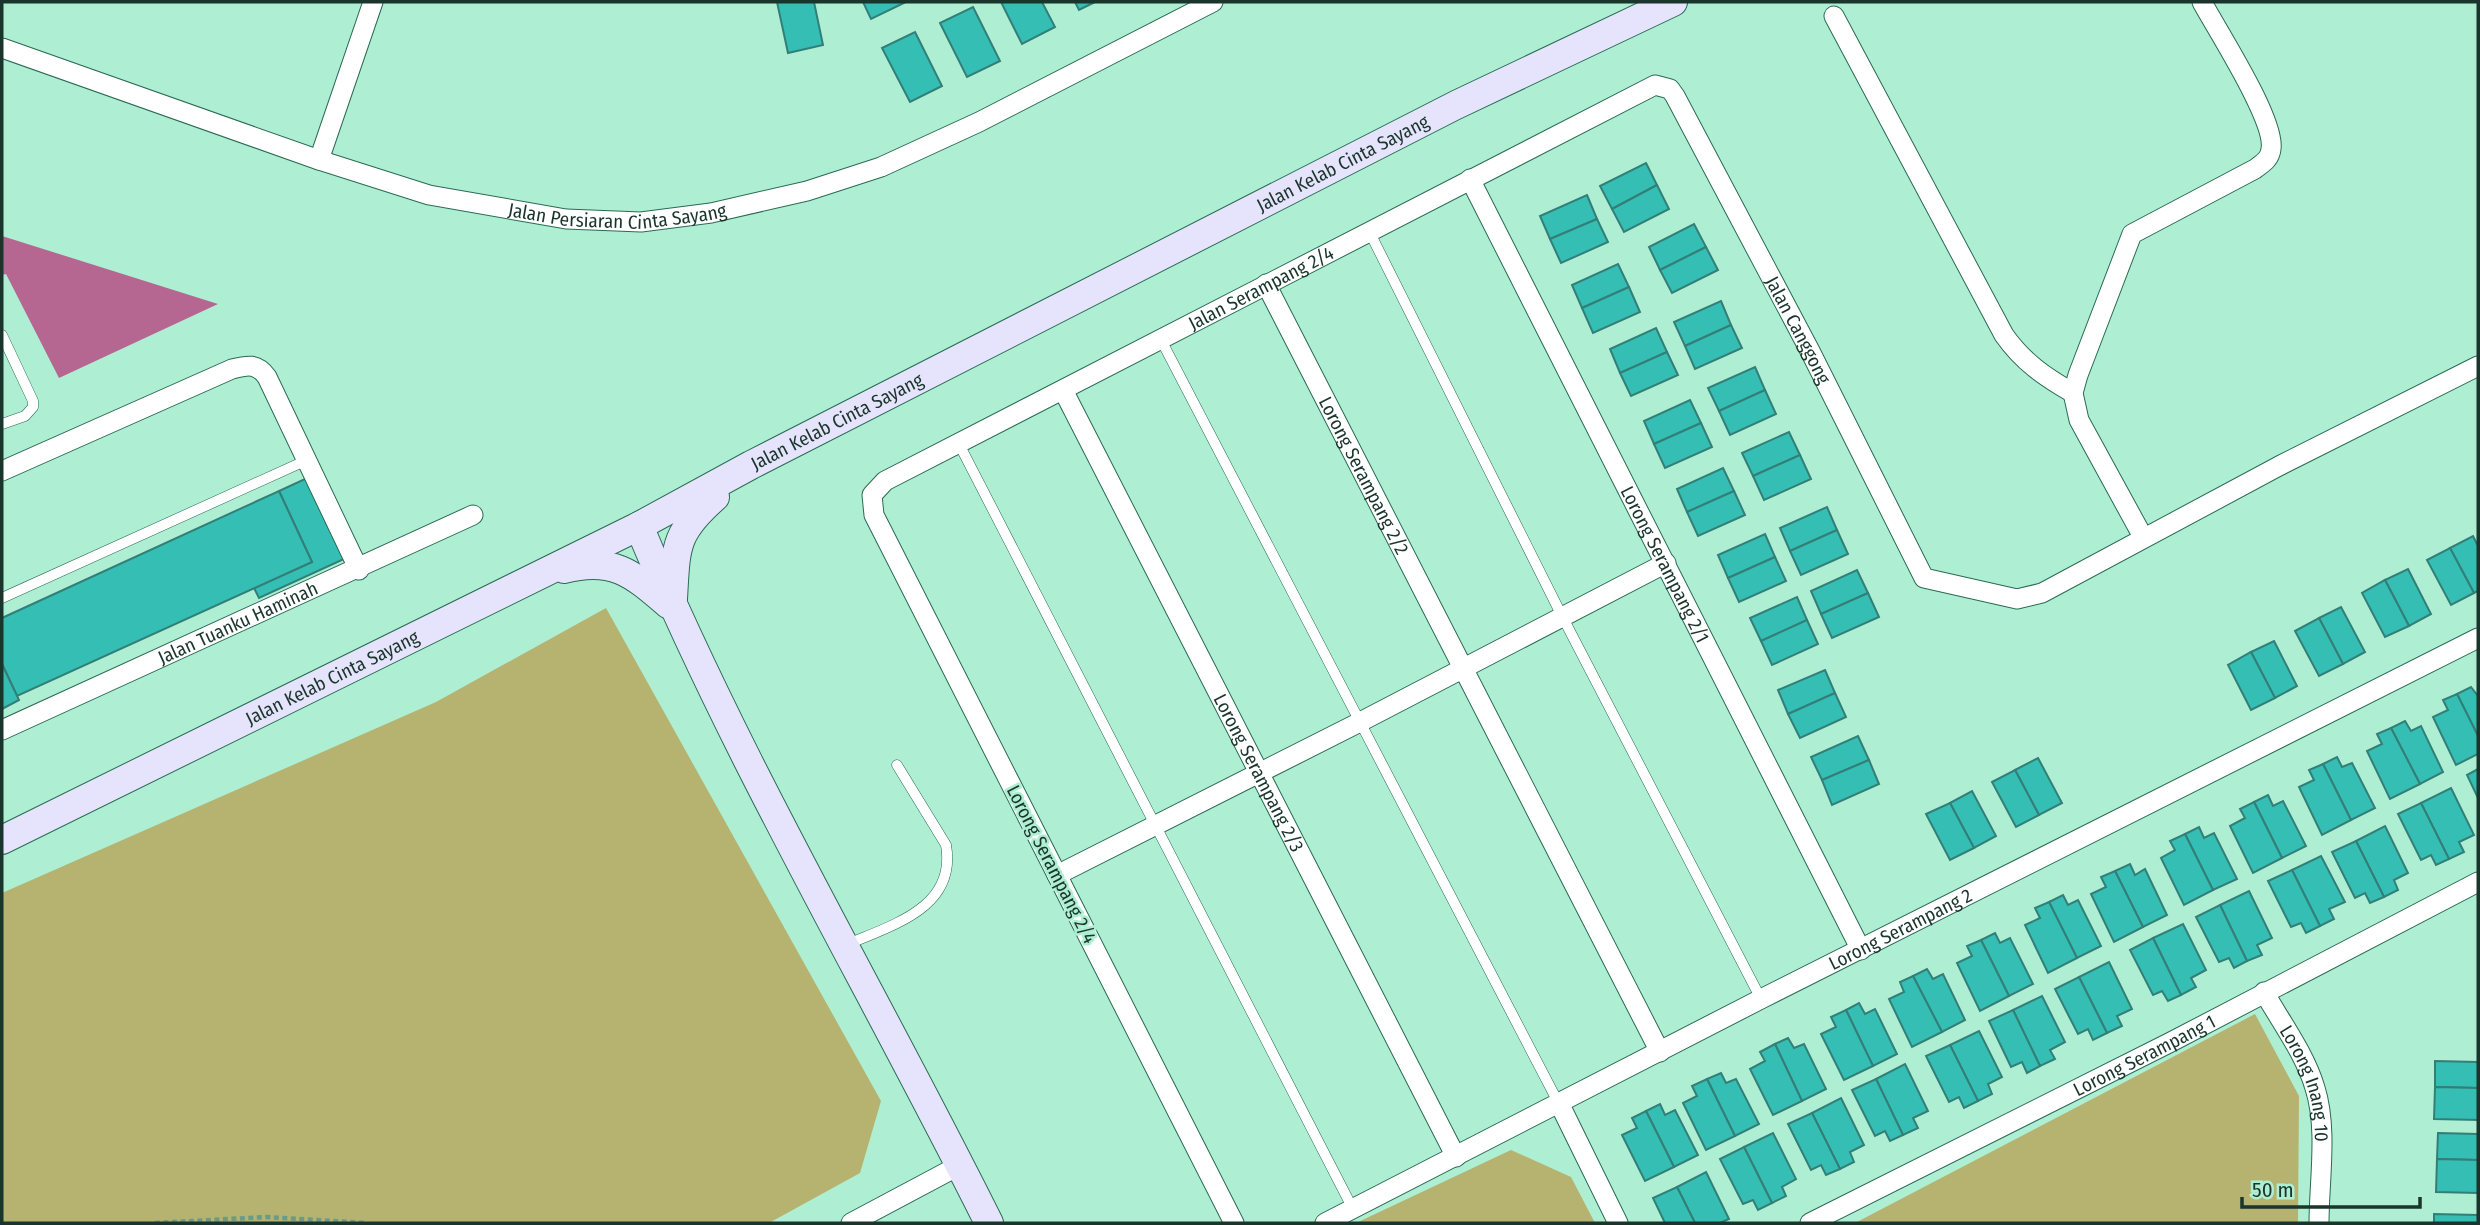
<svg xmlns="http://www.w3.org/2000/svg" width="2480" height="1225" viewBox="0 0 2480 1225" font-family="'Fira Sans Condensed',sans-serif">
<rect width="100%" height="100%" fill="#aeefd4"/>
<!-- green -->
<g fill="#b5b36f">
<path d="M606,608L881,1101L860,1173L769,1223H2V893L436,702Z"/>
<path d="M2255,1014L2299,1096L2298,1223H1855Z"/>
<path d="M1511,1150L1571,1177L1595,1223H1356Z"/>
</g>
<!-- water -->
<path fill="#b56691" d="M2,236L218,304L59,378L6,274L2,275Z"/>
<!-- building -->
<g fill="#35beb3" stroke="#337f78" stroke-width="2">
<path d="M777,2H814L823,45L788,53Z"/>
<path d="M863,2H903L904,3L871,19Z"/>
<path d="M1001,2H1042L1055,27L1022,44Z"/>
<path d="M1075,2H1095L1079,10Z"/>
<path d="M973,7L1000,61L967,77L940,23Z"/>
<path d="M915,32L942,86L910,102L882,48Z"/>
<path d="M1646,163L1657,185L1612,209L1600,186Z"/>
<path d="M1657,185L1669,209L1624,232L1612,209Z"/>
<path d="M1587,195L1597,219L1550,239L1540,216Z"/>
<path d="M1597,219L1608,242L1561,263L1550,239Z"/>
<path d="M1694,224L1706,247L1660,270L1649,247Z"/>
<path d="M1706,247L1718,270L1672,293L1660,270Z"/>
<path d="M1618,264L1629,287L1582,308L1572,285Z"/>
<path d="M1629,287L1640,312L1593,333L1582,308Z"/>
<path d="M1721,301L1731,325L1685,346L1674,322Z"/>
<path d="M1731,325L1742,348L1695,369L1685,346Z"/>
<path d="M1656,328L1667,352L1620,373L1610,349Z"/>
<path d="M1667,352L1678,375L1631,396L1620,373Z"/>
<path d="M1755,367L1765,390L1719,411L1708,388Z"/>
<path d="M1765,390L1776,414L1730,435L1719,411Z"/>
<path d="M1690,400L1701,423L1654,444L1644,421Z"/>
<path d="M1701,423L1712,447L1665,468L1654,444Z"/>
<path d="M1789,432L1800,455L1753,476L1742,453Z"/>
<path d="M1800,455L1811,479L1764,500L1753,476Z"/>
<path d="M1723,468L1734,491L1687,512L1677,489Z"/>
<path d="M307,478L344,559L259,598L254,588L312,562L279,491Z"/>
<path d="M279,491L312,562L17,696L2,664V618Z"/>
<path d="M1734,491L1745,515L1698,536L1687,512Z"/>
<path d="M1827,507L1837,530L1790,551L1780,528Z"/>
<path d="M1837,530L1848,554L1801,575L1790,551Z"/>
<path d="M1765,534L1775,557L1728,578L1718,555Z"/>
<path d="M2473,536L2478,546V591L2474,593L2450,548Z"/>
<path d="M2450,548L2474,593L2451,605L2427,560Z"/>
<path d="M1775,557L1786,581L1739,602L1728,578Z"/>
<path d="M2408,569L2431,614L2409,626L2385,580Z"/>
<path d="M1857,570L1868,593L1821,614L1811,591Z"/>
<path d="M2385,580L2409,626L2385,637L2362,593Z"/>
<path d="M1868,593L1879,617L1832,638L1821,614Z"/>
<path d="M1797,597L1807,620L1761,641L1750,618Z"/>
<path d="M2341,607L2365,652L2343,664L2319,618Z"/>
<path d="M2319,618L2343,664L2319,676L2295,631Z"/>
<path d="M1807,620L1818,644L1772,665L1761,641Z"/>
<path d="M2274,641L2297,686L2275,698L2251,652Z"/>
<path d="M2251,652L2275,698L2251,710L2228,665Z"/>
<path d="M2,664L19,700L2,709Z"/>
<path d="M1825,670L1835,693L1788,714L1778,690Z"/>
<path d="M2471,687L2478,696V736L2457,694Z"/>
<path d="M1835,693L1846,717L1800,738L1788,714Z"/>
<path d="M2457,694L2478,736V754L2456,765L2433,717L2448,710L2443,700Z"/>
<path d="M2405,721L2411,731L2421,726L2443,772L2420,784L2391,728Z"/>
<path d="M2391,728L2420,784L2390,799L2367,751L2382,744L2377,734Z"/>
<path d="M1858,736L1869,760L1822,780L1811,757Z"/>
<path d="M2337,757L2342,767L2352,763L2375,808L2351,820L2323,764Z"/>
<path d="M2038,758L2062,803L2039,815L2015,770Z"/>
<path d="M1869,760L1879,784L1832,805L1822,780Z"/>
<path d="M2323,764L2351,820L2322,835L2299,787L2314,780L2309,770Z"/>
<path d="M2478,769V798L2467,775Z"/>
<path d="M2015,770L2039,815L2016,827L1992,782Z"/>
<path d="M2451,788L2474,835L2459,842L2464,852L2449,859L2421,803Z"/>
<path d="M1972,791L1996,836L1974,848L1950,803Z"/>
<path d="M2268,795L2273,806L2283,801L2306,846L2282,858L2254,802Z"/>
<path d="M2254,802L2282,858L2253,873L2230,826L2245,818L2240,809Z"/>
<path d="M1950,803L1974,848L1950,860L1926,814Z"/>
<path d="M2421,803L2449,859L2436,865L2431,855L2421,860L2398,814Z"/>
<path d="M2385,826L2408,873L2394,880L2398,890L2384,897L2356,841Z"/>
<path d="M2199,827L2204,838L2214,833L2237,879L2213,890L2185,834Z"/>
<path d="M2185,834L2213,890L2184,905L2161,858L2175,850L2170,841Z"/>
<path d="M2356,841L2384,897L2370,903L2365,893L2355,898L2332,852Z"/>
<path d="M2321,856L2345,902L2329,909L2334,919L2320,926L2292,870Z"/>
<path d="M2130,864L2135,875L2145,869L2167,915L2143,927L2115,871Z"/>
<path d="M2292,870L2320,926L2306,933L2301,923L2291,927L2268,881Z"/>
<path d="M2115,871L2143,927L2114,942L2091,894L2106,887L2101,877Z"/>
<path d="M2249,891L2272,938L2257,945L2262,955L2247,961L2220,905Z"/>
<path d="M2063,895L2068,905L2078,900L2101,946L2077,958L2049,902Z"/>
<path d="M2049,902L2077,958L2048,973L2025,925L2040,918L2035,908Z"/>
<path d="M2220,905L2247,961L2234,968L2229,958L2219,962L2196,917Z"/>
<path d="M2183,924L2206,970L2191,978L2196,987L2181,995L2153,938Z"/>
<path d="M1995,933L2000,943L2010,938L2033,984L2009,996L1981,940Z"/>
<path d="M2153,938L2181,995L2168,1001L2162,991L2153,995L2130,950Z"/>
<path d="M1981,940L2009,996L1980,1011L1957,963L1972,956L1967,946Z"/>
<path d="M2109,962L2132,1009L2117,1016L2122,1026L2107,1033L2079,977Z"/>
<path d="M1927,969L1933,979L1943,974L1965,1020L1942,1032L1913,976Z"/>
<path d="M1913,976L1942,1032L1912,1047L1889,999L1904,992L1900,982Z"/>
<path d="M2079,977L2107,1033L2093,1040L2088,1029L2078,1034L2055,989Z"/>
<path d="M2042,996L2065,1042L2050,1050L2055,1059L2040,1066L2013,1010Z"/>
<path d="M1859,1003L1865,1014L1875,1009L1897,1054L1873,1066L1846,1010Z"/>
<path d="M1846,1010L1873,1066L1844,1080L1821,1034L1836,1027L1831,1017Z"/>
<path d="M2013,1010L2040,1066L2027,1073L2022,1062L2011,1067L1989,1021Z"/>
<path d="M1979,1031L2002,1077L1988,1084L1992,1094L1978,1101L1950,1045Z"/>
<path d="M1788,1038L1794,1048L1804,1044L1826,1089L1802,1101L1775,1044Z"/>
<path d="M1775,1044L1802,1101L1773,1115L1750,1069L1765,1061L1760,1052Z"/>
<path d="M1950,1045L1978,1101L1964,1108L1959,1097L1949,1102L1926,1056Z"/>
<path d="M2435,1061L2478,1062V1088L2435,1087Z"/>
<path d="M1905,1064L1928,1111L1913,1118L1918,1128L1903,1135L1876,1079Z"/>
<path d="M1721,1073L1726,1083L1736,1079L1759,1124L1735,1136L1707,1079Z"/>
<path d="M1707,1079L1735,1136L1706,1150L1683,1103L1697,1096L1692,1086Z"/>
<path d="M1876,1079L1903,1135L1890,1141L1885,1131L1875,1136L1852,1090Z"/>
<path d="M2435,1087L2478,1088V1120L2434,1119Z"/>
<path d="M1841,1098L1864,1145L1850,1152L1854,1162L1840,1169L1812,1113Z"/>
<path d="M1660,1104L1665,1115L1675,1110L1698,1155L1674,1167L1646,1111Z"/>
<path d="M1646,1111L1674,1167L1645,1181L1622,1135L1637,1128L1632,1118Z"/>
<path d="M1812,1113L1840,1169L1826,1175L1821,1165L1811,1170L1788,1124Z"/>
<path d="M1773,1133L1796,1179L1782,1187L1786,1196L1772,1203L1744,1147Z"/>
<path d="M2438,1133L2478,1134V1160L2437,1159Z"/>
<path d="M1744,1147L1772,1203L1758,1210L1753,1200L1743,1204L1720,1159Z"/>
<path d="M2437,1159L2478,1160V1193L2436,1192Z"/>
<path d="M1706,1172L1729,1219L1720,1223H1695L1677,1187Z"/>
<path d="M1677,1187L1695,1223H1665L1653,1198Z"/>
<path d="M2434,1214L2478,1215V1223H2434Z"/>
</g>
<g fill="none" stroke-linecap="round" stroke-linejoin="round">
<defs>
<g id="lane">
<path d="M1369,231L1562,616L1761,999"/>
<path d="M2,335L33,401V407L25,416L2,424"/>
<path d="M1160,338L1559,1104"/>
<path d="M959,444L1353,1209"/>
<path d="M2,598L307,460"/>
<path d="M846,945C892,925 957,908 946,845L897,765"/>
</g>
<g id="street">
<path d="M1834,16L2004,335C2023,362 2045,377 2073,393"/>
<path id="s1" d="M2,48L319,160L429,195L566,219L641,222L711,213L807,191L881,167L979,122L1213,2"/>
<path d="M319,160L373,2"/>
<path id="s2" d="M1470,179L1861,950"/>
<path id="s3" d="M1266,284L1660,1052"/>
<path id="s4" d="M1063,390L1456,1157"/>
<path d="M2,471L232,369C248,365 257,363 267,377L359,570"/>
<path d="M2143,537L2079,420L2073,393L2078,375L2132,234L2255,169C2263,163 2270,159 2271,149C2276,121 2217,30 2202,2"/>
<path id="s5" d="M2,730L473,515"/>
<path d="M1057,875L1362,721L1666,563"/>
<path id="s6" d="M2264,992C2281,1022 2305,1054 2315,1088C2328,1129 2319,1181 2319,1223"/>
<path d="M1560,1105L1618,1223"/>
<path d="M851,1223L960,1165"/>
<path id="s7" d="M1234,1223L874,515L872,495L885,481L1655,85L1670,89L1675,96L1810,351L1924,578L2017,599L2042,593L2279,466L2478,366"/>
<path id="s8" d="M1325,1223L1761,999L2478,638"/>
<path id="s9" d="M1810,1223L2169,1043L2478,882"/>
</g>
<g id="secondary">
<path d="M639,526C739,766 873,990 989,1223"/>
<path d="M564,569C613,556 633,574 668,604"/>
<path d="M673,599C676,547 674,533 715,497"/>
<path id="s10" d="M2,840L639,526L751,465L1456,105L1673,2"/>
</g>
</defs>
<!-- lane casing -->
<use href="#lane" stroke="#2a6a54" stroke-width="11"/>
<!-- street casing -->
<use href="#street" stroke="#2a6a54" stroke-width="21"/>
<!-- secondary casing -->
<use href="#secondary" stroke="#2a6a54" stroke-width="30"/>
<!-- path -->
<path stroke="#6b9b88" stroke-width="4.5" stroke-dasharray="5 3.5" stroke-linecap="butt" d="M155,1223L266,1217L367,1223"/>
<!-- lane -->
<use href="#lane" stroke="#fff" stroke-width="10"/>
<!-- street -->
<use href="#street" stroke="#fff" stroke-width="19"/>
<!-- secondary -->
<use href="#secondary" stroke="#e6e4fc" stroke-width="28"/>
</g>
<g text-anchor="middle" stroke-width="5" stroke-linejoin="round" paint-order="stroke">
<!-- street labels -->
<g font-size="19" fill="#1a352b" stroke="#aeefd4">
<text dy="7" stroke="none"><textPath href="#s10" startOffset="1502">Jalan Kelab Cinta Sayang</textPath></text>
<text dy="7" stroke="none"><textPath href="#s1" startOffset="642">Jalan Persiaran Cinta Sayang</textPath></text>
<text dy="7" stroke="none"><textPath href="#s7" startOffset="1256">Jalan Serampang 2/4</textPath></text>
<text dy="7" stroke="none"><textPath href="#s7" startOffset="1988">Jalan Canggong</textPath></text>
<text dy="7" stroke="none"><textPath href="#s10" startOffset="934">Jalan Kelab Cinta Sayang</textPath></text>
<text dy="7" stroke="none"><textPath href="#s3" startOffset="215">Lorong Serampang 2/2</textPath></text>
<text dy="7" stroke="none"><textPath href="#s2" startOffset="432">Lorong Serampang 2/1</textPath></text>
<text dy="7" stroke="none"><textPath href="#s5" startOffset="259">Jalan Tuanku Haminah</textPath></text>
<text dy="7" stroke="none"><textPath href="#s10" startOffset="368">Jalan Kelab Cinta Sayang</textPath></text>
<text dy="7" stroke="none"><textPath href="#s4" startOffset="430">Lorong Serampang 2/3</textPath></text>
<text transform="translate(1052 864) rotate(63)" y="7">Lorong Serampang 2/4</text>
<text dy="7" stroke="none"><textPath href="#s8" startOffset="646">Lorong Serampang 2</textPath></text>
<text dy="7" stroke="none"><textPath href="#s9" startOffset="374">Lorong Serampang 1</textPath></text>
<text dy="7" stroke="none"><textPath href="#s6" startOffset="102">Lorong Inang 10</textPath></text>
</g>
</g>
<!-- border -->
<rect width="2480" height="1225" fill="none" stroke="#1a352b" stroke-width="7"/>
<!-- scale -->
<path d="M2242 1197v10h178v-10" fill="none" stroke="#1a352b" stroke-width="3.5"/>
<text x="2252" y="1197" font-size="21" fill="#1a352b" stroke="#aeefd4" stroke-width="5" paint-order="stroke">50 m</text>
</svg>
